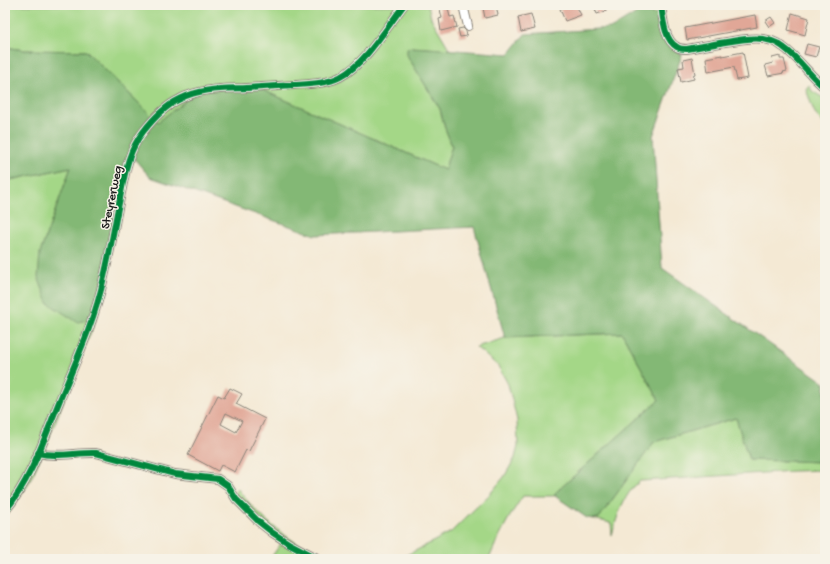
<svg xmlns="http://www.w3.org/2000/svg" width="830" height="564" viewBox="0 0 830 564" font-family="'Gochi Hand',sans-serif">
<rect width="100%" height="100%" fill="#f7f3e8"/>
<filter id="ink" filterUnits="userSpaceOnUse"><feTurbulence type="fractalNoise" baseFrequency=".025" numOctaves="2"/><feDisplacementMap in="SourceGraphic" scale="8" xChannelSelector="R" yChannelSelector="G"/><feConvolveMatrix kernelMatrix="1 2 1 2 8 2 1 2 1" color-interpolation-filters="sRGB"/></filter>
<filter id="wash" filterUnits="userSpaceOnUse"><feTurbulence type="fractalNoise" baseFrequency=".012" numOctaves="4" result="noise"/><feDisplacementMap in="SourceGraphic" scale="16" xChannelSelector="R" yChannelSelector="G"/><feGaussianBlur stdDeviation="0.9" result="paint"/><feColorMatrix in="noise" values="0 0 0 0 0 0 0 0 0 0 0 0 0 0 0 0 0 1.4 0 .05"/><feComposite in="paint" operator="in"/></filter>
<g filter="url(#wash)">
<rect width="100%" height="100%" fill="#f4e9d4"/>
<!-- green -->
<g fill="#a4d787" stroke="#607a52">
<path d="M5,5H428L431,18L450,50L411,47L407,55L440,109L445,128L452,146L448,158L445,170L251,85L199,90L158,122L86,51L24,50L5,47Z"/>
<path d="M809,85L812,91L825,99V126C823,121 819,119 816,115C812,108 809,97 806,89Z"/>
<path d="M71,167L40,253L96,319L46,446L28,485L5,516V168L10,180Z"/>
<path d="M622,333L659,400L556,492L555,493V496H523C509,516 498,537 489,559H398L421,548L451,532L490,494L504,477L515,458L518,446L517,420L508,384L498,366L476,347L505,338Z"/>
<path d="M736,418L749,460L825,462V470L794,471L640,481C623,495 618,514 612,535L611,523L593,519L599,518L654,442Z"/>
<path d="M237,488C246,500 256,511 267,521C283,535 306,550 325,559H270L282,542L233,497Z"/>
</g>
<!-- forest -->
<path fill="#83b874" stroke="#506a48" d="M638,12L661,14L664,41L682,55L653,136L662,268L825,383V462L749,460L736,418L654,442L599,518L593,519L587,518L555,496V493L659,400L622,333L505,338L474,227L315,235L150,177L131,155L96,319L77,322L48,303L38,277L40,253L71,167L10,180L5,168V47L24,50L86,51L158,122L199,90L251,85L445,170L448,158L452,146L445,128L440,109L407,55V49L411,47L428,48L509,54L525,34L612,28Z"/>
<g id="blocks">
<!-- building -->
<g fill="#e1a797" fill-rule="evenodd">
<path d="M439,5H447L450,17L454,16L457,27L441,31L439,19L442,18Z"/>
<path d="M496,5L498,15L485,18L483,8Z"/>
<path d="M570,5H576L581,15L565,21L560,9Z"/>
<path d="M600,5H604L606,11L597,14L594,7Z"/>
<path d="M792,13L809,18L805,35L788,30Z"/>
<path d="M531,14L535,29L521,32L518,17Z"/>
<path d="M755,15L757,27L687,40L685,28Z"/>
<path d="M771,17L775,23L769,27L765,21Z"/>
<path d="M463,28L466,31L467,36L460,37L458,29Z"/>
<path d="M807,44L819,47L816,57L804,54Z"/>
<path d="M743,52L748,78L737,80L734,67L708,72L706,58L722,55V56Z"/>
<path d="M780,56V59H784L787,71L783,72L784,73L768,76L765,65L773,63L772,58Z"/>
<path d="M692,58L695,74L693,75L694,79L681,82L678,68L684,67L683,60Z"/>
<path d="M230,388L242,394L236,404L265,419L249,451L246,450L235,472L221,465L218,471L188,455L218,395L224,398ZM226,413L242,421L236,432L221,424Z"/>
</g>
</g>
</g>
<g filter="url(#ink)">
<use href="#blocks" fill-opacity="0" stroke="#888278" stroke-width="1"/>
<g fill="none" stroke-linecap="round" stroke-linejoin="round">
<defs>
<g id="minor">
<path d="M463,5L468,26"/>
<path d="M661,5C663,18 664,40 677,47C680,49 684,49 687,49C698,47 709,45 720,43C740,40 765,33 783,47C799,58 810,76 825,88"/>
<path d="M38,453C57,458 77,452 96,453L175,474L218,479L228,486L236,499L259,522L273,533L290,544L319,559"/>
<path d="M5,511C31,480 44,439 59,402C76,361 95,320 104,277C110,252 114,228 119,203C124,179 127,152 143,132C153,119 165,106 180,99C200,88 225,89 247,88C263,87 278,86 294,85C309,84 326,84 340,77C365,64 387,27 404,5"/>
</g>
</defs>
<!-- minor casing -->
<use href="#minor" stroke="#888278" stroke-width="10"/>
<!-- minor -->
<use href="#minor" stroke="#fff" stroke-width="8"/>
<defs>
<g id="cycleway">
<path d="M661,5C663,18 664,40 677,47C680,49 684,49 687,49C698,47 709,45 720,43C740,40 765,33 783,47C799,58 810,76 825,88"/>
<path d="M38,453C57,458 77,452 96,453L175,474L218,479L228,486L236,499L259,522L273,533L290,544L319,559"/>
<path d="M5,511C31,480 44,439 59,402C76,361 95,320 104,277C110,252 114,228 119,203C124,179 127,152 143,132C153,119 165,106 180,99C200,88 225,89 247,88C263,87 278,86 294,85C309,84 326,84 340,77C365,64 387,27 404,5"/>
</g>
</defs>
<!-- cycleway casing -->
<use href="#cycleway" stroke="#f7f3e8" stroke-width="8"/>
<!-- cycleway -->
<use href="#cycleway" stroke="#00873e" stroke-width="6"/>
</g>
</g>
<g text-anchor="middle" stroke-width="3" stroke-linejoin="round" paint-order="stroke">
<!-- street labels -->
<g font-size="13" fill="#1c1c1c" stroke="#f7f3e8">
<text transform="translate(110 197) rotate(-78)" y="5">Steyrerweg</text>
</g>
</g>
<!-- margin -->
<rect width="830" height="564" fill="none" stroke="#f7f3e8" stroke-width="20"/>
</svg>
